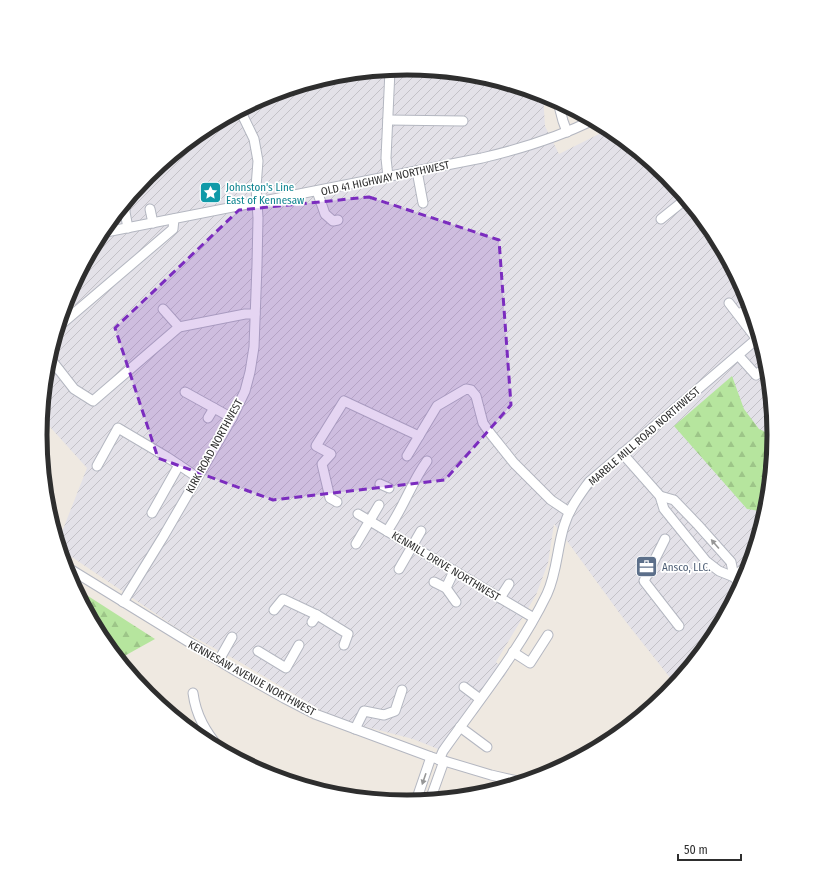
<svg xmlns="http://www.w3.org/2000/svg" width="814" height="870" viewBox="0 0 814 870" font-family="'Fira Sans Condensed',sans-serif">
<defs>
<pattern id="industrial-furrows" width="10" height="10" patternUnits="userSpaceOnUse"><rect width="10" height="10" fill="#e3e1e8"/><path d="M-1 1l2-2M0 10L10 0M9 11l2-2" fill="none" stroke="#c3c1c7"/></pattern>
<pattern id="forest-firs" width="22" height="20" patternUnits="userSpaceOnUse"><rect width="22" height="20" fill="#b6e59e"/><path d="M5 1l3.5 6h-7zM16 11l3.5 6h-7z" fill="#9dc588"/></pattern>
</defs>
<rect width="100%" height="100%" fill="#efe9e1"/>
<!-- industrial -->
<path fill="url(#industrial-furrows)" d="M407,68L479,75L543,94L545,126L559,154L609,129L667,176L712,231L746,295L767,364L774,435L767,507L746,576L712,639L675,684L626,622L567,541L554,524L548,563L536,595L496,662L507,672L448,753L413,739L336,719L238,661L177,628L60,549L58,542L87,468L42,418L47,363L56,334L79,314L69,293L102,231L148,175L203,130L267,96L336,75Z"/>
<!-- forest -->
<g fill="url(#forest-firs)">
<path d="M732,376L744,409L759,429L774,436L765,512L747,509L674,426Z"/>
<path d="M74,587L155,639L119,659L102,639Z"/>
</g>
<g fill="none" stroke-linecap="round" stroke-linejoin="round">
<defs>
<g id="minor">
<path d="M558,102L563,121L567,132"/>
<path d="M388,120L463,121"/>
<path d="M417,171L423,203"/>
<path d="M388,177L386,158L390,70"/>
<path d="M317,191L325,214L333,221L338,220"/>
<path d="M126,201L125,212L128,228"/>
<path d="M150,209L153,223"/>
<path d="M661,219L686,199"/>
<path d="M101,233L482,158C520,149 557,138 593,120"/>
<path d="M729,303L762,346"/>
<path d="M163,309L179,327L245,314H255"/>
<path d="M738,314L750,309"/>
<path d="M58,327L173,229L174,219"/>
<path d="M738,355L756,375L767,366"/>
<path d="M49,357L74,389L93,401L179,327"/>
<path d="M185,392L232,418"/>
<path d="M208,418L214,408"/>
<path d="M622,453L660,496L664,509L706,561L719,571L734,577"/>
<path d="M407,456L437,406L466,389L471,390L476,396L483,423L490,433L514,463L551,500L569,512"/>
<path d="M97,466L118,428L167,457L197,477"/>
<path d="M380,484L389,488"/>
<path d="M660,496L674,500L698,525L731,562L734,577"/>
<path d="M337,502L330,498L322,464L331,454L316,446L344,401L419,436"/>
<path d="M152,513L179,465"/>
<path d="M358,514L534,618"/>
<path d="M387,531C403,509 411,483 427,461"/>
<path d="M665,539L644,581L679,626"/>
<path d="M356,544L379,505"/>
<path d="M65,566L236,671L284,698L315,714L431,757L491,775L522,782"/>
<path d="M399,569L421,531"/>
<path d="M434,582L446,588L456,602"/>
<path d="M741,585L734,577L750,563"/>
<path d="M446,588L454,571"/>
<path d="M500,598L509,584"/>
<path d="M123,602L163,537L232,418L245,391L250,372L254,347L257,265L258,218L256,187L258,161L254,139L240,110"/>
<path d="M274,610L283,599L317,615"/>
<path d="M312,622L317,615L348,634L344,645"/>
<path d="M258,651L286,668L299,645"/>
<path d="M513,652L530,663L548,635"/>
<path d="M219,660L232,637"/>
<path d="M464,687L480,699"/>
<path d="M193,693C196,716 206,732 220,749"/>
<path d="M460,727L487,747"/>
<path d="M355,729L364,711L384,715L395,711L402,690"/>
<path d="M439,760L443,751C479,700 520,650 547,594C557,573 557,548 564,526C569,509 579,496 589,482L759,337"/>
<path d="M332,794L346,796"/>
<path d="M430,800L444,761"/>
<path d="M416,801L431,757"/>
</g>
</defs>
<!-- minor casing -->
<use href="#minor" stroke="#b4b7c1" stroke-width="11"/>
<!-- minor -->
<use href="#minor" stroke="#fff" stroke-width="9"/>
</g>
<!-- one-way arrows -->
<defs><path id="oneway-solid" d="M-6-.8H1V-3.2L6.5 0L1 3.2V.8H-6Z"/></defs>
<g fill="#969696">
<use href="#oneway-solid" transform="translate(715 544) rotate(-131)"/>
<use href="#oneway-solid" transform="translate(424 779) rotate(109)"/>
</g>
<!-- marked area -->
<path fill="#7b2cbf" fill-opacity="0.2" stroke="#7b2cbf" stroke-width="3" stroke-dasharray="8 5" stroke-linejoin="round" d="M369,197L499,240L511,405L445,480L273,500L158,458L115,328L239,210Z"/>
<!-- icons -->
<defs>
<symbol id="sight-square" viewBox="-11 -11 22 22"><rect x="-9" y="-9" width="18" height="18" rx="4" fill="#0f9aa8" stroke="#fff"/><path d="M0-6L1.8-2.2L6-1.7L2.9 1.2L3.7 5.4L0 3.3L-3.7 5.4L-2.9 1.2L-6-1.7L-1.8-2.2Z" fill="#fff"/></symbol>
<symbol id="office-square" viewBox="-11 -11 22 22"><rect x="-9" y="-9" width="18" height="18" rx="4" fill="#5c6f8a" stroke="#fff"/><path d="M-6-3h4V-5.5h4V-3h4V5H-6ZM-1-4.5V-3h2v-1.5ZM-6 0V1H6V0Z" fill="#fff"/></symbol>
</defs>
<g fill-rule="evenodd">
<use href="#sight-square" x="198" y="180" width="25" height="25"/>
<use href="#office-square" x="634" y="554" width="25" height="25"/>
</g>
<g text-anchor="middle" stroke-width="3.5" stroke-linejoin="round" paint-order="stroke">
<!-- street labels -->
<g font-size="11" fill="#2e2e2e" stroke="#fff">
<text transform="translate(385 178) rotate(-12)" y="4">OLD 41 HIGHWAY NORTHWEST</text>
<text transform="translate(644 436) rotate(-41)" y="4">MARBLE MILL ROAD NORTHWEST</text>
<text transform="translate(214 446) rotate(-61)" y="4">KIRK ROAD NORTHWEST</text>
<text transform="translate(446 566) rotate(31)" y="4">KENMILL DRIVE NORTHWEST</text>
<text transform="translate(252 678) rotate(29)" y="4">KENNESAW AVENUE NORTHWEST</text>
</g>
<!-- culture labels -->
<g font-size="11" fill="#0d838f" stroke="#fff" text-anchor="start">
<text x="226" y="191">Johnston's Line<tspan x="226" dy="13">East of Kennesaw</tspan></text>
</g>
<!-- service labels -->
<g font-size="11" fill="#4e5e75" stroke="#fff" text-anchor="start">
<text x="662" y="571">Ansco, LLC.</text>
</g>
</g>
<!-- crop -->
<path d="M0 0H814V870H0ZM47 435a360 360 0 1 1 720 0a360 360 0 1 1-720 0Z" fill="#fff" fill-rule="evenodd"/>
<path fill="none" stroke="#2e2e2e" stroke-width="5" d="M47 435a360 360 0 1 1 720 0a360 360 0 1 1-720 0Z"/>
<!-- scale -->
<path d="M678 854v6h63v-6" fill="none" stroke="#2e2e2e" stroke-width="2"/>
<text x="684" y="854" font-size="12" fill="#2e2e2e" stroke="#ffffff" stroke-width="3" paint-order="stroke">50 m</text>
</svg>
